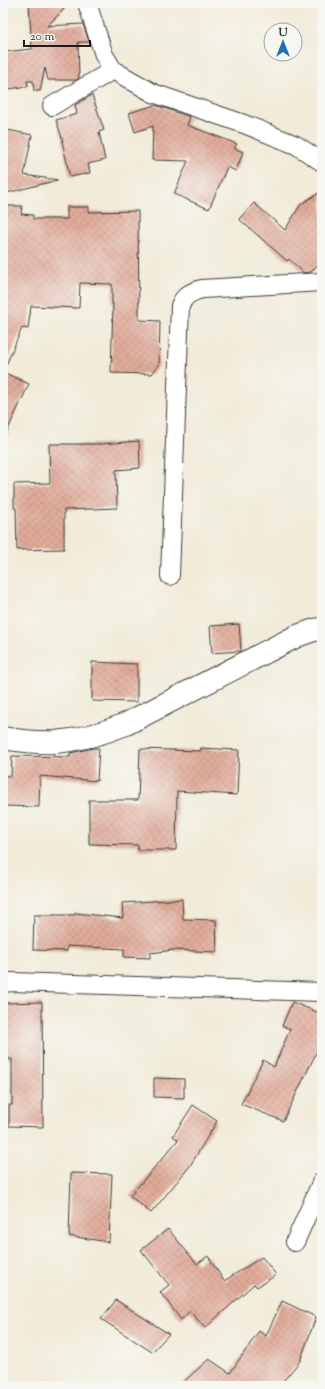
<svg xmlns="http://www.w3.org/2000/svg" width="325" height="1389" viewBox="0 0 325 1389" font-family="'Sorts Mill Goudy',serif">
<defs>
<pattern id="building-cross-hatch" width="8" height="8" patternUnits="userSpaceOnUse"><rect width="8" height="8" fill="#e1ab9a"/><path d="M0 0l8 8M0 8l8-8" fill="none" stroke="#c09384"/></pattern>
</defs>
<rect width="100%" height="100%" fill="#f6f6f2"/>
<filter id="ink" filterUnits="userSpaceOnUse"><feTurbulence type="fractalNoise" baseFrequency=".025" numOctaves="2"/><feDisplacementMap in="SourceGraphic" scale="8" xChannelSelector="R" yChannelSelector="G"/><feConvolveMatrix kernelMatrix="1 2 1 2 8 2 1 2 1" color-interpolation-filters="sRGB"/></filter>
<filter id="wash" filterUnits="userSpaceOnUse"><feTurbulence type="fractalNoise" baseFrequency=".012" numOctaves="4" result="noise"/><feDisplacementMap in="SourceGraphic" scale="16" xChannelSelector="R" yChannelSelector="G"/><feGaussianBlur stdDeviation="0.9" result="paint"/><feColorMatrix in="noise" values="0 0 0 0 0 0 0 0 0 0 0 0 0 0 0 0 0 1.4 0 .05"/><feComposite in="paint" operator="in"/></filter>
<g filter="url(#wash)">
<rect width="100%" height="100%" fill="#f1ebd8"/>
<g id="blocks">
<!-- building -->
<g fill="url(#building-cross-hatch)">
<path d="M29,3H70L47,26L83,24L89,42H78L79,78L76,80H48L45,68L40,91H34L33,81H27L28,86L3,90V52L32,49Z"/>
<path d="M92,95L104,130L99,132L105,160L88,164L90,173L70,177L62,141H63L56,120L77,114L75,105Z"/>
<path d="M155,105L190,117L187,125L237,144L234,148L243,152L236,171L227,167L209,209L174,194L188,161L152,160L153,126L135,132L129,113Z"/>
<path d="M3,129L32,135L24,175L58,180L3,194Z"/>
<path d="M322,191V260L311,272L304,273L289,259L287,261L239,219L254,203L285,230L301,204Z"/>
<path d="M3,206H22L21,214L33,215V219H67V207H89V212L138,211L139,320L160,321L159,365L152,374L111,373L113,304H112V284L80,283L79,308L31,306L28,329L22,328L3,372Z"/>
<path d="M3,372L29,384L3,440Z"/>
<path d="M139,441L140,468L116,470L117,508L64,510V549L17,550L16,508H14V484L50,483L49,444H101Z"/>
<path d="M239,624L241,651L212,653L210,626Z"/>
<path d="M92,662L137,664V702L92,701Z"/>
<path d="M93,748H99L97,781L40,776L39,807L3,806V776H11L12,756L70,757V753Z"/>
<path d="M201,748L239,750L237,795L177,791L176,850H138V845L89,844V800H138L140,749L200,751Z"/>
<path d="M182,899L183,919L216,920L217,952L174,950L150,953V958L124,957V949L67,946V951L33,950L34,915H75V913L123,918L122,903Z"/>
<path d="M42,1002L43,1127L9,1126V1105H12V1059H3V1003Z"/>
<path d="M292,1002L322,1014V1041L283,1121L241,1104L263,1060L274,1067L290,1029L282,1026Z"/>
<path d="M154,1078L184,1079V1098L154,1097Z"/>
<path d="M193,1105L217,1121L190,1166L151,1213L130,1196L178,1140L173,1136Z"/>
<path d="M71,1173L112,1174L109,1242L69,1236Z"/>
<path d="M168,1229L197,1264L208,1256L224,1281L262,1257L276,1275L257,1287L254,1284L205,1328L190,1311L181,1320L160,1292L169,1285L141,1250Z"/>
<path d="M116,1300L169,1334L152,1352L101,1319Z"/>
<path d="M282,1301L316,1317L300,1361L279,1386H179L209,1359L230,1373L259,1331L266,1336Z"/>
</g>
</g>
</g>
<g filter="url(#ink)">
<use href="#blocks" fill-opacity="0" stroke="#3c3b38" stroke-width="1"/>
<g fill="none" stroke-linecap="round" stroke-linejoin="round">
<defs>
<g id="street">
<path d="M87,3L104,55L113,70L153,93L244,124L296,145L322,162"/>
<path d="M52,106L113,70"/>
<path d="M170,576L180,306C184,295 191,292 202,289L322,282"/>
<path d="M3,983L12,982L322,992"/>
<path d="M295,1242L322,1181"/>
</g>
<path id="secondary" d="M3,738C20,741 37,743 55,742C79,740 104,733 126,724L297,636L314,630L322,629"/>
</defs>
<!-- street casing -->
<use href="#street" stroke="#3c3b38" stroke-width="20"/>
<!-- secondary casing -->
<use href="#secondary" stroke="#3c3b38" stroke-width="24"/>
<!-- street -->
<use href="#street" stroke="#fff" stroke-width="18"/>
<!-- secondary -->
<use href="#secondary" stroke="#fff" stroke-width="22"/>
</g>
</g>
<!-- margin -->
<rect width="325" height="1389" fill="none" stroke="#f6f6f2" stroke-width="16"/>
<!-- north arrow -->
<g transform="translate(283 42)"><circle r="19" fill="#f6f6f2" stroke="#9f9f9c"/>
<path d="M0-3L7 15L0 10L-7 15Z" fill="#1f6fb2"/>
<text y="-6" font-size="11" font-weight="bold" text-anchor="middle" fill="#1c1c1c">U</text>
</g>
<!-- scale -->
<path d="M24 40v6h66v-6" fill="none" stroke="#1c1c1c" stroke-width="2"/>
<text x="30" y="40" font-size="12" fill="#1c1c1c" stroke="#f6f6f2" stroke-width="3" paint-order="stroke">20 m</text>
</svg>
